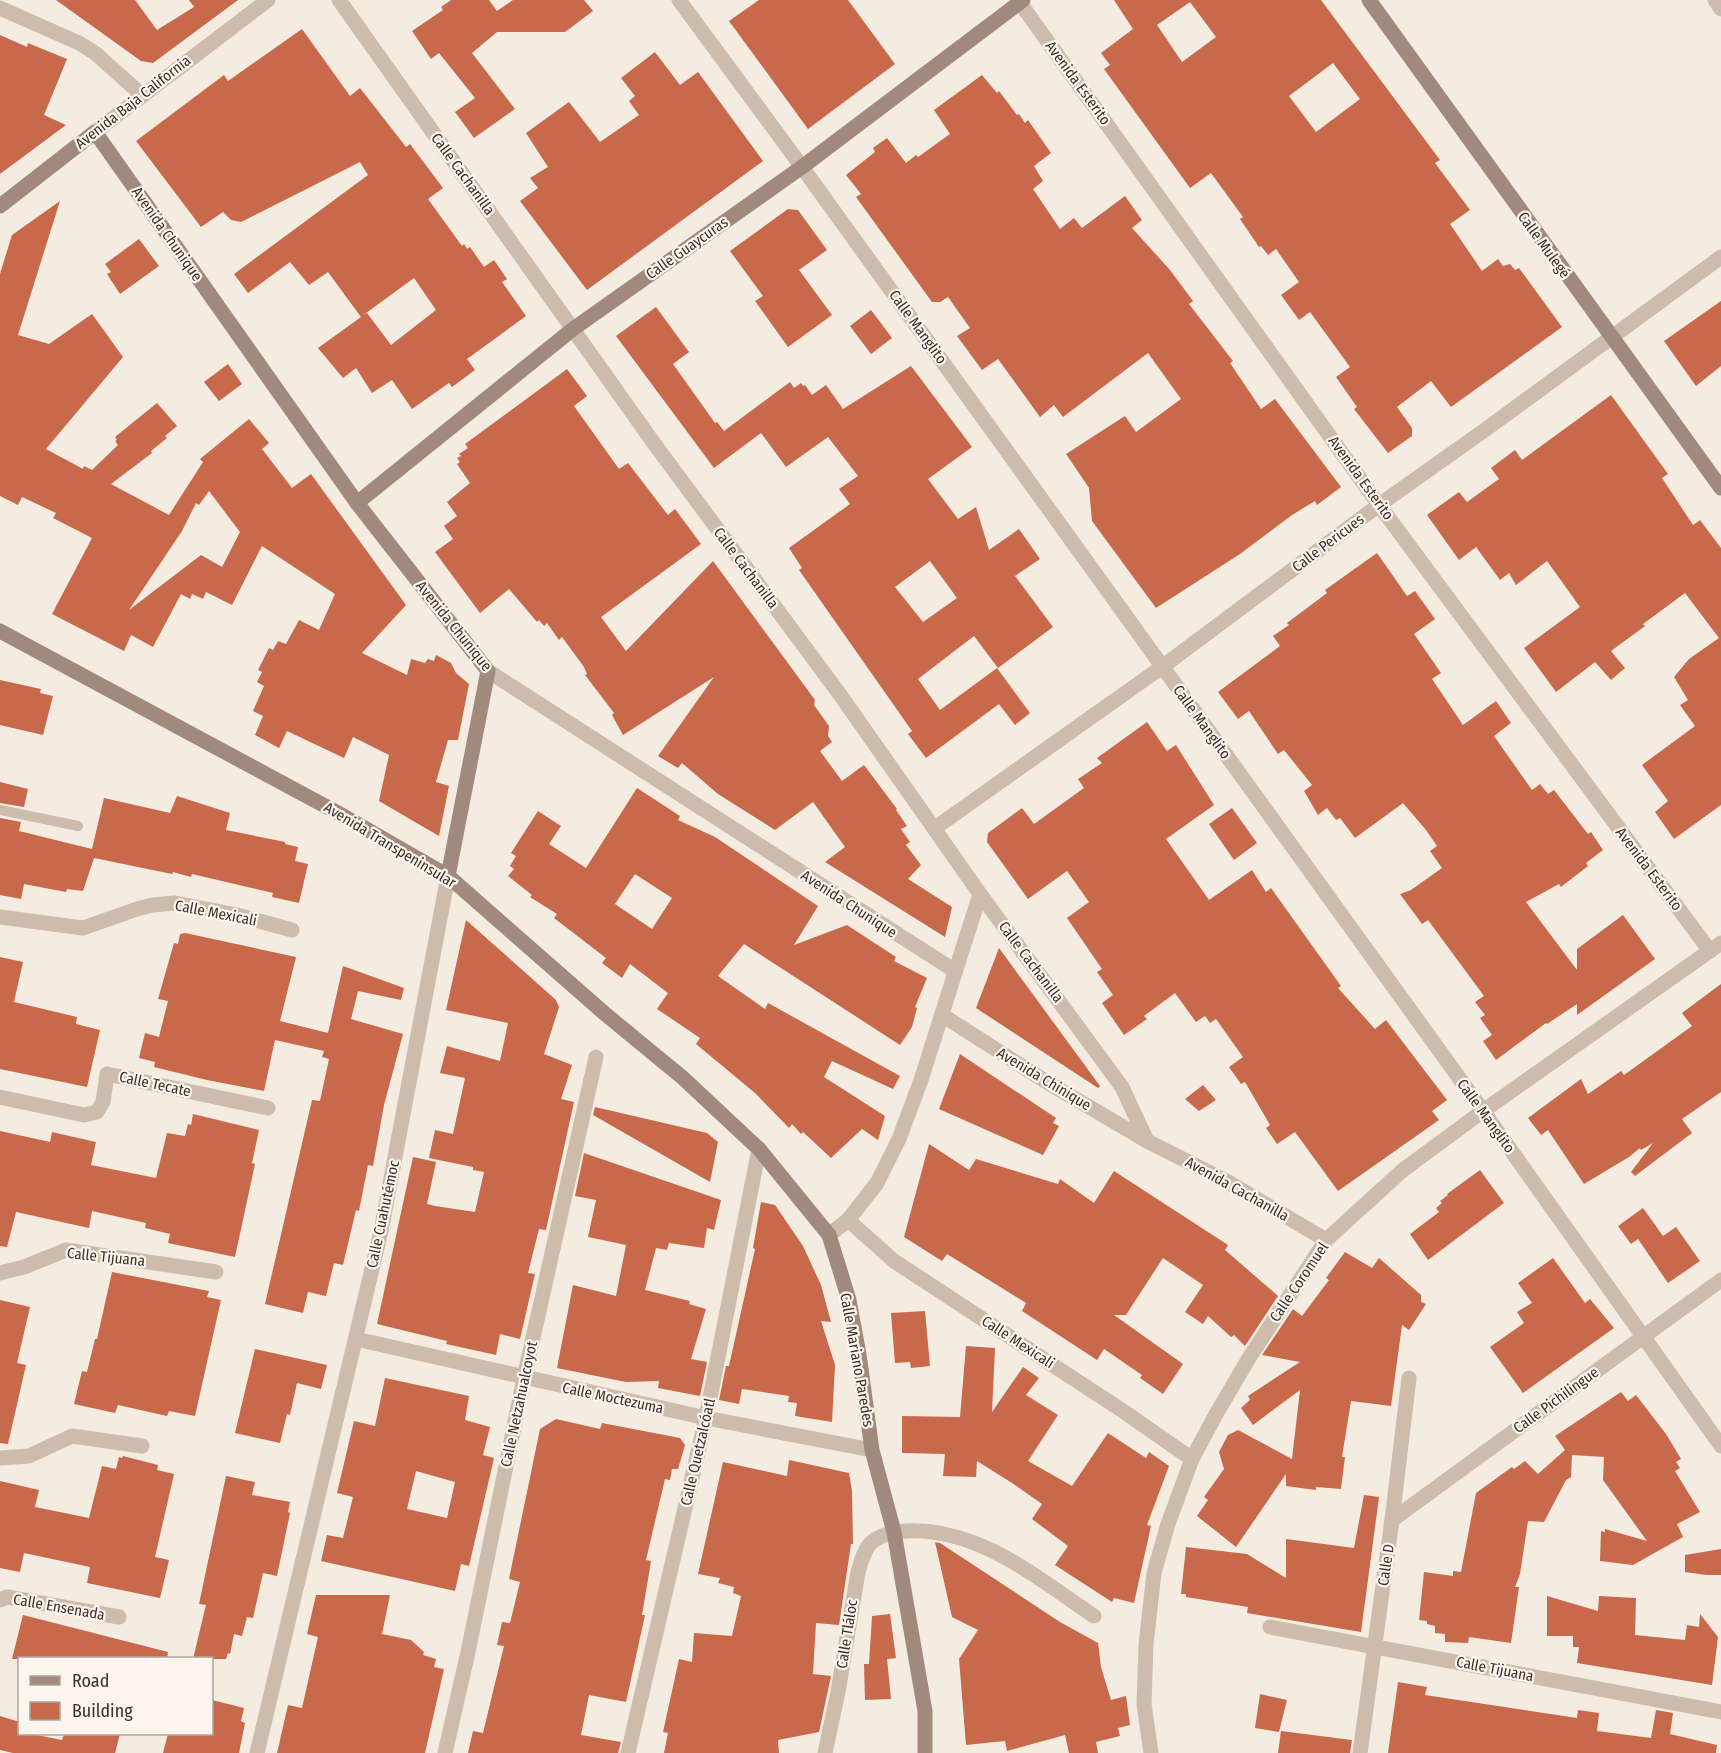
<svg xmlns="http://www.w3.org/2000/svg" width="1721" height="1753" viewBox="0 0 1721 1753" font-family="'Fira Sans Condensed',sans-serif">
<rect width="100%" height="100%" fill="#f4ebe1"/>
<!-- building -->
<g fill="#c8694b" fill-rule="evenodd">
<path d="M56,0H135L157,30L194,7L189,0H238L153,63L141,61Z"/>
<path d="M451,0H489L497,11L513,0H584L593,11L565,32H497L472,53L515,109L474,138L455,112L475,98L439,53L431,59L412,31L443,10L441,7Z"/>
<path d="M759,0H848L895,64L808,129L729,21Z"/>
<path d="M1114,0H1321L1440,160L1435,163L1470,210L1450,224L1482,271L1498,259L1503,266L1510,264L1515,270L1519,268L1562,327L1451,407L1431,381L1397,407L1412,428V436L1388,453L1354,409L1357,407L1336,377L1350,367L1310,312L1299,320L1281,295L1299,282L1276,249L1268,255L1261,246L1259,247L1240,219L1243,217L1211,173L1190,188L1104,69L1110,65L1101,53L1133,29ZM1190,2L1216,37L1182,62L1157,25ZM1333,63L1360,99L1316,132L1289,96Z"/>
<path d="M302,29L350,96L360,88L406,147L410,144L443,188L428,199L462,246L464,244L467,249L470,247L484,267L494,260L507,279L502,282L526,316L467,359L475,370L452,387L449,383L412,409L392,380L372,393L356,368L343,378L318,348L361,317L328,272L309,285L290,262L248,293L234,274L368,175L360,162L241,222L231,220L223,212L201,227L136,141L224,75L228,81ZM414,278L436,310L391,345L367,313L362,316Z"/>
<path d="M0,35L27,47L28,43L67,59L44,115L66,125L0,174Z"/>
<path d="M655,52L680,85L698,72L763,161L587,290L520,201L538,188L530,178L548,167L526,133L569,102L600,142L639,115L629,101L635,96L621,78Z"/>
<path d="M982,75L997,93L999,91L1017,115L1019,114L1025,123L1028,120L1051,153L1034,166L1043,181L1033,189L1060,229L1074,218L1082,228L1125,196L1142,220L1132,228L1170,270L1193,301L1189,304L1233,361L1230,363L1261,409L1275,399L1341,487L1317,505L1315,501L1292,515L1240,554L1156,608L1092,521L1089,488L1066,454L1125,416L1136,432L1181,399L1148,353L1063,417L1054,405L1040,417L998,359L982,370L957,336L970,328L948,297L940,302H932L856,197L861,194L846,175L875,152L873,148L887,138L906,163L916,155L918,157L950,134L934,110Z"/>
<path d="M60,201L18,335L49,344L92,314L123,357L46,449L83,469L84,466L92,470L118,445L115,441L117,440L115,437L157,403L177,426L165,436L167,438L151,451L152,453L111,484L169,515L203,462L200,459L249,419L269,443L262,449L292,488L311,474L406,605L362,653L407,675L411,659L425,663L428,659L434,661L436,655L451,663L456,673L469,684L458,740H448L436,782L449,786L439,836L379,801L389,755L353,737L344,758L287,731L279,748L255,735L263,716L253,711L264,686L257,682L262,672L258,670L269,648L273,650L278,641L286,644L299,620L319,630L335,594L262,546L232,605L206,592L203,599L192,594L190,599L181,594L153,647L131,635L124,651L52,614L92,538L53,518L56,513L22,497L18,505L0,496V274L12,235ZM209,491L240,532L222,567L201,555L129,610L182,531L196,503L199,505Z"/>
<path d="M788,209L798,210L827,250L799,270L832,315L788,347L755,301L763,296L730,251Z"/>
<path d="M139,239L159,266L120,294L107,274L111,272L105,264Z"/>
<path d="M1721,301V366L1696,386L1664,341Z"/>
<path d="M656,307L689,352L673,364L715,423L717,422L724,431L790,382L794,388L801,383L803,386L805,385L812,395L826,385L843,409L911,366L972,447L928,479L958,519L976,507L989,550L1019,529L1040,559L1015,576L1053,627L998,668L974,636L918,679L940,710L997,668L1030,713L1015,725L999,704L926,758L908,734L912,731L799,570L802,568L789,548L850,504L839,489L858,476L828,437L786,467L761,433L714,468L616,336ZM930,561L957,598L923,622L895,587Z"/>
<path d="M871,310L892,338L871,354L850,326Z"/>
<path d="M228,364L242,384L219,401L204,382Z"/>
<path d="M567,369L587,396L574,406L619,469L628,463L668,515L675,509L701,544L601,617L626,651L713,561L815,700L814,705L829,726L828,736L832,742L820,751L842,781L864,765L897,809L896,810L907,826L901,829L910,842L906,845L921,865L908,879L952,907L945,937L825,862L845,847L813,802L775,830L718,794L682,763L678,768L658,756L714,677L623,735L612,715L614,713L585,675L587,674L584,667L562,637L559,640L547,623L544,626L539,620L537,622L509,589L480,613L435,552L453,539L444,526L457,516L447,502L470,483L457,464L460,462L457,458L461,456L459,454L468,448L465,444Z"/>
<path d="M1611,395L1668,474L1662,478L1693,525L1700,520L1721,548V805L1674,839L1655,812L1668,801L1642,765L1695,726L1680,705L1688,700L1674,677L1689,659L1719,638L1685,593L1643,624L1645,626L1611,651L1625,668L1611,680L1595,662L1556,692L1524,648L1580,607L1547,561L1516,585L1509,573L1500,580L1476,547L1459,560L1427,515L1459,492L1467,502L1499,479L1491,468L1515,450L1522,460Z"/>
<path d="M1377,553L1407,596L1415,591L1435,619L1414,634L1441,673L1432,679L1463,725L1496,701L1511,723L1494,736L1532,790L1540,784L1548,794L1554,790L1588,834L1591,832L1603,850L1586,863L1588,866L1561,887L1559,884L1526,902L1577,970V949L1623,915L1655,959L1577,1015V1004L1547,1024L1546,1023L1496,1060L1483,1041L1492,1035L1480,1018L1485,1015L1475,1002L1484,996L1428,920L1422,924L1400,894L1411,890L1442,868L1430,851L1437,846L1426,830L1403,803L1355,838L1340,818L1336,820L1327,808L1318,815L1304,791L1312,785L1284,750L1278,754L1249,711L1238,719L1218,692L1280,646L1273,636L1289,625L1287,623L1327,593L1325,590Z"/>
<path d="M0,680L41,689L40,693L53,696L43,735L0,725Z"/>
<path d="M1147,722L1167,751L1176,745L1214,805L1166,839L1209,900L1252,870L1266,892L1271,888L1341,986L1338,988L1375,1029L1386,1020L1447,1100L1432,1111L1439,1120L1338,1191L1295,1132L1277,1144L1266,1128L1270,1125L1245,1082L1241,1084L1229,1067L1243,1057L1216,1019L1210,1023L1205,1016L1196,1022L1175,993L1144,1016L1147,1019L1124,1035L1102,1003L1113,995L1097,972L1102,969L1067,918L1089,902L1067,871L1028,899L987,842L988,833L1022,808L1034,824L1084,788L1078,779L1102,763L1097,758Z"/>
<path d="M0,782L28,789L24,807L0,803Z"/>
<path d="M637,788L680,816L678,820L715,837L818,906L794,945L847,925L896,957L894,961L927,978L915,1007L917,1008L912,1027L900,1045L744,944L718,976L765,1009L768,1003L900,1076L893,1089L832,1061L824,1077L885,1116L878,1140L862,1129L831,1158L803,1132L801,1134L792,1124L789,1128L755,1093L696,1044L700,1038L657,1009L668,993L630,964L622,978L602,963L606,958L554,918L557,914L530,897L532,895L508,876L514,869L510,866L516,856L511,853L538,811L561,826L549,844L586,868ZM635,874L672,898L652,929L615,904Z"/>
<path d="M177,796L230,813L226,830L285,842V844L298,847L295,861L308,864L299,903L272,897L273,893L192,874L191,877L173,872L172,874L94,858L83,891L67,889L66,892L24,884L21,899L0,895V818L21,822L19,831L92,849L104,798L170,813Z"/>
<path d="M1232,808L1257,843L1234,860L1209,824Z"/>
<path d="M466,920L556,1000L559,1007L544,1054L572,1065L561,1099L574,1102L546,1230L539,1229L528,1273L535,1274L520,1339L500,1334L496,1355L446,1344L447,1341L377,1324L413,1157L436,1162L427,1204L435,1206L475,1212L484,1172L473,1170V1167L429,1158L435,1130L453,1134L465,1078L440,1073L447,1046L500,1061L508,1023L446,1010Z"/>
<path d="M185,933L296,957L280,1021L328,1033L343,966L404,988L401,1000L358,991L351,1019L403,1034L384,1105L373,1166L368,1165L359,1211L356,1210L343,1265L334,1263L326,1296L308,1292L303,1313L265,1304L312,1100L320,1101L329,1059L322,1057L324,1051L275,1040L264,1091L207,1080L154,1067L155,1062L139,1058L145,1033L159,1037L168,1001L158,999L174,943L178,944L180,934Z"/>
<path d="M999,948L1100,1086L1098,1088L976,1008Z"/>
<path d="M0,957L23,962L14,1002L77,1017L76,1024L100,1030L87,1087L0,1069Z"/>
<path d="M1721,984V1092L1682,1119L1692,1133L1635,1176L1631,1172L1653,1143L1641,1150L1640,1148L1629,1157L1584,1184L1548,1130L1541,1135L1528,1118L1581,1079L1588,1094L1621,1071L1624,1075L1692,1026L1682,1013Z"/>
<path d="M960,1054L1056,1118L1053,1123L1059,1126L1043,1155L939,1109Z"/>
<path d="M1203,1085L1216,1100L1199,1111L1185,1099Z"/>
<path d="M595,1107L707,1133L718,1142L710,1182L593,1115Z"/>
<path d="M193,1114L259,1130L252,1163L255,1164L235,1257L168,1243L170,1234L145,1228L146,1223L92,1211L89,1228L16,1212L7,1247L0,1246V1131L50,1142L52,1132L96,1142L91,1165L156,1178L167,1133L185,1136L188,1124L191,1125Z"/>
<path d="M929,1144L969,1170L976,1159L1058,1184L1060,1179L1094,1203L1114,1171L1228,1245L1225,1250L1278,1296L1245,1346L1234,1335L1231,1337L1208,1316L1203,1324L1185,1312L1203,1285L1163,1258L1126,1315H1114L1183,1364L1163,1394L1140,1378L1142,1375L1104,1349L1097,1360L1022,1311L1026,1303L947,1254L942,1261L904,1237Z"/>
<path d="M584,1153L721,1200L714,1230L707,1228L704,1248L669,1243L667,1250L656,1248L645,1290L690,1301L689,1304L706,1309L691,1359L707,1362L700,1396L658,1388L659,1381L626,1382L557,1368L573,1285L616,1296L626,1245L588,1237L596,1200L575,1196Z"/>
<path d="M1480,1170L1504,1203L1428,1260L1410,1234L1439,1212L1436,1208L1442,1203L1440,1201L1448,1195L1447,1194Z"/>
<path d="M761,1202L775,1205L803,1246L821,1285L831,1322L821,1321L835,1365L832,1422L795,1416L797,1403L788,1402L789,1396L742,1389L739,1404L719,1400L726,1366H729L755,1249L753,1248Z"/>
<path d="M1643,1208L1663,1236L1676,1227L1700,1261L1668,1283L1638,1239L1631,1244L1618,1226Z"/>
<path d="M1345,1252L1372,1268L1379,1258L1421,1295V1302L1426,1304L1409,1330L1402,1325L1391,1406L1351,1401L1342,1457H1345L1341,1489L1316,1487V1490L1286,1486V1474L1236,1547L1197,1516L1208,1500L1204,1497L1224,1469L1219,1452L1228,1435L1238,1430L1292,1459L1300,1390L1253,1425L1241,1408L1250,1400L1248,1396L1300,1362L1262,1355L1293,1309L1302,1316L1329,1280L1326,1278Z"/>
<path d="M1553,1258L1585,1303L1590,1299L1614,1328L1523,1393L1490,1347L1524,1323L1517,1312L1532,1303L1518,1283Z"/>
<path d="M112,1272L209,1291L207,1297L221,1300L195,1416L169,1411L167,1416L118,1405L115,1413L74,1404L82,1371L87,1372L95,1339H97Z"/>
<path d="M0,1300L30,1307L17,1363L26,1365L8,1444L0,1443Z"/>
<path d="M925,1311L930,1366L911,1368L910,1362L895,1363L891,1313Z"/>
<path d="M966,1346L995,1348L992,1412L1023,1367L1039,1378L1026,1395L1058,1415L1028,1461L1072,1486L1108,1433L1146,1458L1149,1452L1169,1466L1147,1525L1151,1526L1134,1603L1114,1598L1112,1602L1055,1565L1068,1546L1032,1519L1042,1504L1012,1483L977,1461L976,1477L943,1476L945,1454L902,1453V1416L960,1417Z"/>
<path d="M255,1349L327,1365L321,1389L297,1383L290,1415L287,1414L280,1443L235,1433Z"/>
<path d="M385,1378L469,1396L465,1420L490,1427L483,1455L494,1458L469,1566L461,1564L455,1591L321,1561L327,1535L343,1538L353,1497L337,1493L354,1421L375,1426ZM416,1471L455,1482L447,1518L407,1509Z"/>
<path d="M1621,1392L1628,1401L1636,1395L1666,1434L1681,1459L1676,1462L1680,1468L1675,1471L1700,1512L1677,1524L1683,1537L1633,1565L1600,1561L1601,1531L1605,1532V1529L1647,1541L1603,1480L1604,1457L1572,1455L1571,1477L1566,1480L1544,1522L1528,1521L1520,1574L1515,1587H1519L1511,1643L1469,1637L1468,1643L1445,1642V1634L1435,1633V1626L1427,1624V1621L1419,1620L1424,1572L1453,1576V1571L1461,1572L1476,1493L1512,1467L1514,1469L1525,1461L1538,1474L1565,1450L1555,1436Z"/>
<path d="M556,1419L600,1429L602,1423L680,1438L685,1445L678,1469H672L670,1480L665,1479L646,1560L651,1561L642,1615H645L626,1702L589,1695L581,1735L621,1742L618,1753H468L473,1731L483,1733L504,1646L497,1645L502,1622L510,1623L520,1582L509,1579L540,1429Z"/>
<path d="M123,1456L158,1465L157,1470L174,1474L155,1557L169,1560L160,1598L87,1583L90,1567L24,1553L20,1572L0,1568V1481L39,1490L35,1507L89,1518L102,1466L116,1469L119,1457L122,1458Z"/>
<path d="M789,1460L849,1473L852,1491L853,1544H851L839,1625L816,1623L813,1674L831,1676L819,1732L778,1740L779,1753H664L668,1733L663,1732L679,1659L692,1662L694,1633L732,1636L741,1596L733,1593L734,1587L718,1583L720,1578L698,1574L723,1462L787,1476Z"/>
<path d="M226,1476L255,1482L252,1495L290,1502L288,1512L290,1513L277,1576L263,1573L253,1618L247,1617L242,1636L234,1634L230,1654L228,1653L226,1659H193L206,1605L199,1604Z"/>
<path d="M1364,1495L1379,1497L1361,1632L1247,1613L1248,1607L1186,1597V1594H1181L1186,1547L1247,1554L1286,1578V1539L1354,1548Z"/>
<path d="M935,1542L940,1543L1060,1622L1098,1643L1101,1667L1111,1700L1126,1696L1130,1725L1118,1728L1120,1736L1096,1742L1098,1753H1069L1065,1735L1007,1751L1005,1741L966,1745L959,1659L978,1630L952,1617Z"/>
<path d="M1721,1549V1575H1706L1685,1572V1555Z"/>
<path d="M316,1595H390L382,1634L411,1640L424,1652L423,1655L436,1659L434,1667L444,1669L425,1753H277L288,1705L302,1708L318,1637L307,1634Z"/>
<path d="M1547,1596L1598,1611L1599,1596L1636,1598L1635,1635L1685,1640L1687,1625L1699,1627L1700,1614L1718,1637L1712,1685L1577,1663L1579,1647H1573V1636H1547Z"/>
<path d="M890,1614L896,1658L887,1659L891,1699L865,1700L864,1664H869L872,1616Z"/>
<path d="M23,1615L168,1652L167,1659H12Z"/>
<path d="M1398,1682L1427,1687L1425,1695L1577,1718L1578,1710L1599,1713L1597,1731L1651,1738L1656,1710L1673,1713L1670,1734L1717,1745L1716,1753H1388Z"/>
<path d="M1260,1694L1287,1700L1279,1732L1255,1728Z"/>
<path d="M212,1700L244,1708L241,1721L245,1723L239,1753H163L168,1734H212Z"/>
<path d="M0,1716L20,1722V1734H32L62,1740L64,1734H120L115,1753H13L0,1750Z"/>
<path d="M1281,1731L1352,1740L1350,1753H1278Z"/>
</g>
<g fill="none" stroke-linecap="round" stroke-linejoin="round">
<!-- lane -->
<path stroke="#cdbbac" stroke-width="10" d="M0,810L78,826"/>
<!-- street -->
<g stroke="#cdbbac" stroke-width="15">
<path d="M339,0L653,442L841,696L980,894L1122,1087L1147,1141"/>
<path d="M679,0L802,167L1483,1111L1721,1446"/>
<path d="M1018,0L1379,505L1710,951"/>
<path d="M1715,0L1721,9"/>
<path d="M0,8L79,43L95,53L142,95"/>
<path d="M95,132L268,0"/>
<path d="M488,671L955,971"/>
<path d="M935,828L1162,667L1379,505L1489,427L1721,257"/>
<path d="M0,917L83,928L137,909L152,905L175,903L237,915L292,930"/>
<path d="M942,1015L1045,1081L1147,1141L1230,1183L1326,1240"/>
<path d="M0,1097L84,1115L97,1112L103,1102L107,1074L268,1108"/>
<path d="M848,1220L894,1261L1123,1411L1192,1459"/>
<path d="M829,1235L848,1220L877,1183L899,1139L921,1080L980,894"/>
<path d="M0,1273L24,1267L66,1250L216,1272"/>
<path d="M356,1339L706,1418L872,1450"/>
<path d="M0,1458L29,1456L72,1436L142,1446"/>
<path d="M1392,1520L1721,1280"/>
<path d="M0,1600L7,1597L119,1617"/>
<path d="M1270,1627L1721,1712"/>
<path d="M257,1753L381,1231L448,876"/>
<path d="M445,1753L468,1652L524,1378L596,1057"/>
<path d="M628,1753L706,1418L759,1149"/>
<path d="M825,1753L838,1692L858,1572C861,1562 864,1550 871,1543C879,1535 895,1532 906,1531C978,1527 1037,1578 1094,1616"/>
<path d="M1151,1753L1144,1704L1146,1645L1154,1573L1168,1524L1192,1459L1215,1416L1249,1358L1326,1240L1403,1170L1483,1111L1721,943"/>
<path d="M1360,1753L1392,1520L1409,1378"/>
</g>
<!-- secondary -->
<g stroke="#a18a7d" stroke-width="15">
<path d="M1369,0L1721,488"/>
<path d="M0,206L95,132L357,503L488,671L448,876"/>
<path d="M357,503L573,329L802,167L1023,0"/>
<path d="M0,631L340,814L448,876L604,1013L683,1078L759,1149L829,1235L849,1300L859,1354L872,1450L894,1532L925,1711V1753"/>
</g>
</g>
<g text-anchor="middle" stroke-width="4.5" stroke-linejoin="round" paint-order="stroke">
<!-- street labels -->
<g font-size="15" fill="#3b302b" stroke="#fbf5ee">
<text transform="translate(1078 83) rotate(54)" y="5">Avenida Esterito</text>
<text transform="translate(133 102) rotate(-38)" y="5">Avenida Baja California</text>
<text transform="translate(463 174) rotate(54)" y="5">Calle Cachanilla</text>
<text transform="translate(167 234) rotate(55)" y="5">Avenida Chunique</text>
<text transform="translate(1544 245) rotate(54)" y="5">Calle Mulegé</text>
<text transform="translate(687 248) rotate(-35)" y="5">Calle Guaycuras</text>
<text transform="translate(918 327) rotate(54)" y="5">Calle Manglito</text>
<text transform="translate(1361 478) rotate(54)" y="5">Avenida Esterito</text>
<text transform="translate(1328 543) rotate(-37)" y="5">Calle Pericues</text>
<text transform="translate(746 568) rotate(53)" y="5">Calle Cachanilla</text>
<text transform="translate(454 626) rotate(51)" y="5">Avenida Chunique</text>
<text transform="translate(1202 722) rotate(54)" y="5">Calle Manglito</text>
<text transform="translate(390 845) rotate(31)" y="5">Avenida Transpeninsular</text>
<text transform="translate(1649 869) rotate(53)" y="5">Avenida Esterito</text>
<text transform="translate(849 904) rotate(33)" y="5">Avenida Chunique</text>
<text transform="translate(216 913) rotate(11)" y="5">Calle Mexicali</text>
<text transform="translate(1031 962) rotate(53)" y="5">Calle Cachanilla</text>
<text transform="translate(1044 1079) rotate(31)" y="5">Avenida Chinique</text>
<text transform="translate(155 1084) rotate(12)" y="5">Calle Tecate</text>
<text transform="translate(1486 1116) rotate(54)" y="5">Calle Manglito</text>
<text transform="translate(1237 1189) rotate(29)" y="5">Avenida Cachanilla</text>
<text transform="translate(383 1214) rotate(-78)" y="5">Calle Cuahutémoc</text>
<text transform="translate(106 1257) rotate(6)" y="5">Calle Tijuana</text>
<text transform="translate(1299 1282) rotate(-56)" y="5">Calle Coromuel</text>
<text transform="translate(1018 1342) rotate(33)" y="5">Calle Mexicali</text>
<text transform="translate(857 1360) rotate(80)" y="5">Calle Mariano Paredes</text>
<text transform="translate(613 1398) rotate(12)" y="5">Calle Moctezuma</text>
<text transform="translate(1556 1400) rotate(-36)" y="5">Calle Pichilingue</text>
<text transform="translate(519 1404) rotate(-78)" y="5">Calle Netzahualcoyot</text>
<text transform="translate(698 1452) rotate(-77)" y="5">Calle Quetzalcóatl</text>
<text transform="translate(1386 1565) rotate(-82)" y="5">Calle D</text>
<text transform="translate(59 1607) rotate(10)" y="5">Calle Ensenada</text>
<text transform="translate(847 1634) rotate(-81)" y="5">Calle Tláloc</text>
<text transform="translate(1495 1669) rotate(11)" y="5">Calle Tijuana</text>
</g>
</g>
<!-- legend -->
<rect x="18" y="1657" width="195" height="78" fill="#fbf5ee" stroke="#aea6a0" stroke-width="1.5"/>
<rect x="30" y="1676" width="30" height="9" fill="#a18a7d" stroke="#aea6a0" stroke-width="1.5"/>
<text x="72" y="1687" font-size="18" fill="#3b302b">Road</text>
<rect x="30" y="1702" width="30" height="18" fill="#c8694b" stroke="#aea6a0" stroke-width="1.5"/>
<text x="72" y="1717" font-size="18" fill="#3b302b">Building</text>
</svg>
